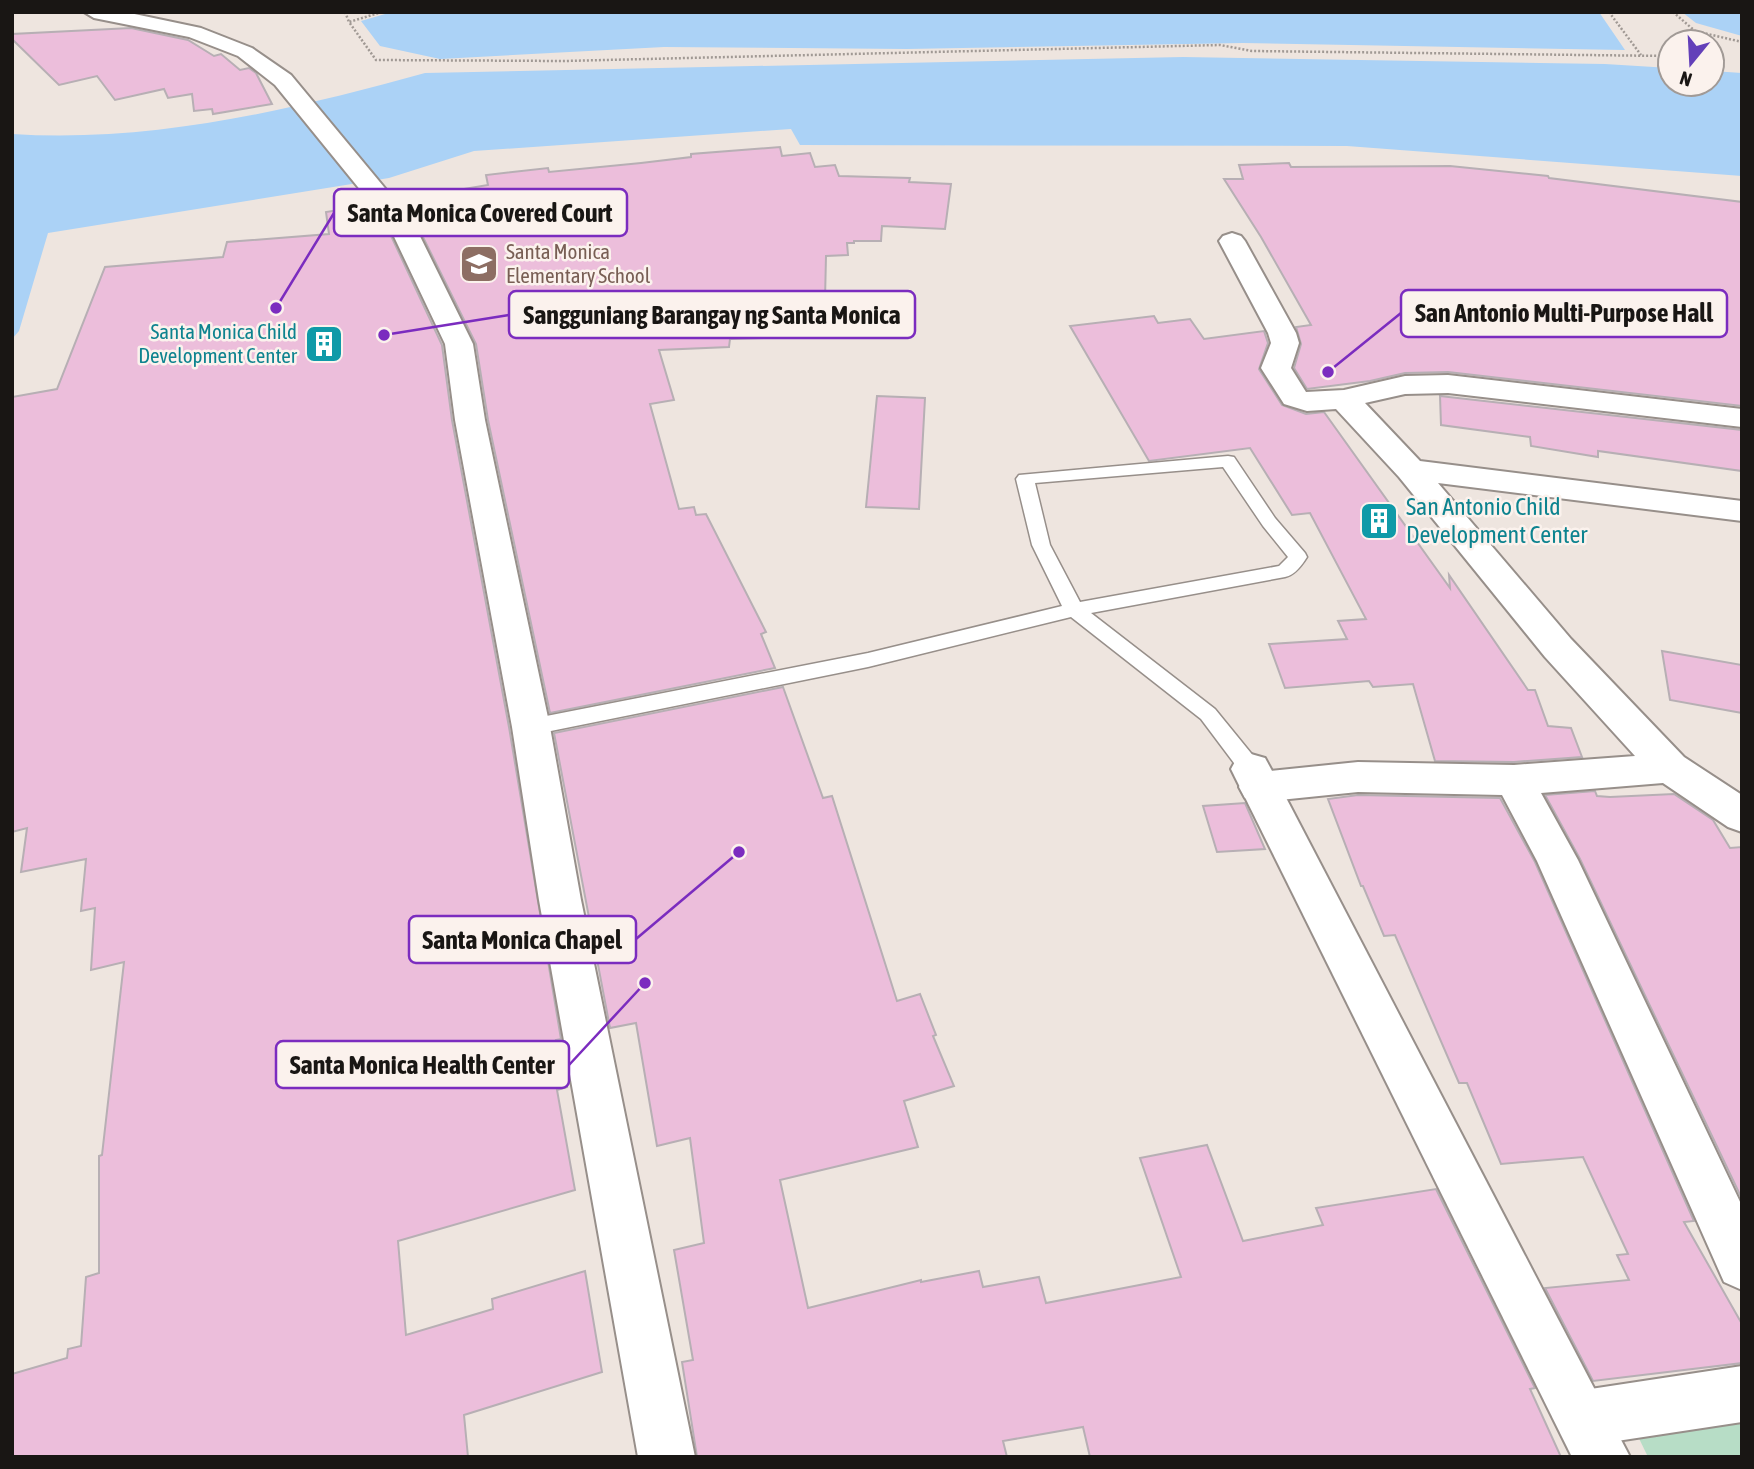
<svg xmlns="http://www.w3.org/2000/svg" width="1754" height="1469" viewBox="0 0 1754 1469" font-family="'Asap Condensed',sans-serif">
<rect width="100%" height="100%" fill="#eee5df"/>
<!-- green -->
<path fill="#b7ddc6" d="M1742,1408V1457H1648L1633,1426Z"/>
<!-- water -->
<g fill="#abd2f6">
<path d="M392,12H1599L1625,50L1243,43L907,49L664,47L440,59L380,46L361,21Z"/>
<path d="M1682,12H1742V36L1696,23Z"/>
<path d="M1183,57L1605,64L1670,68V84H1712V71L1742,73V176L1347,146L800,145L791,129L474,151L389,178L48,233L19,331L12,339V134C152,143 291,110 425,73Z"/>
</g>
<!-- building -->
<g fill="#ecbedb" stroke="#b7afb4" stroke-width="2">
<path d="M131,28L188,40L214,56L221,54L240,70L249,68L256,73L272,104L213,114L212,109L194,111L192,94L168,98L164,89L115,100L97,76L59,85L12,39V34Z"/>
<path d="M780,147L782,156L810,153L815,167L835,165L839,176L910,178L909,182L951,184L945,229L882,226L881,241H854V243H847L848,255L826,256L825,300H793L795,337L730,339L729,347L659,350L674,400L650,404L679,509L694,507L696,515L706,514L766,632L761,634L775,668L550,713L488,420L476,344L415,221L398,200L488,185L486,175L548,168L549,172L641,163L691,157V154Z"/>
<path d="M1289,163L1291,167L1450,166L1548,176L1549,178L1742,202V406L1448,372L1405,373L1370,381L1307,389L1294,368L1301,344L1296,327L1311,325L1261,237L1224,179H1243L1239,165Z"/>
<path d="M369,205L386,225L442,345L452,420L509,727L561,1039L556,1040L567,1087L557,1090L575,1190L398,1241L406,1335L493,1309L492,1299L585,1271L602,1372L464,1415L468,1457H12V1374L67,1358L68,1349L81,1346L86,1277L99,1273V1156L102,1155L124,962L91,970L95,908L81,911L86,859L21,872L27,828L12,832V397L57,389L105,267L223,257L227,242L329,234L326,212Z"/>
<path d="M1154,316L1158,323L1190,319L1204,339L1264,331L1268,343L1259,369L1282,405L1306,414L1324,412L1450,588L1449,575L1528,690H1535L1548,726L1571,728L1582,757L1514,762L1435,761L1413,684L1373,687L1369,681L1285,688L1269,644L1347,639L1338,621L1366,619L1310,513L1292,515L1250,448L1149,461L1070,326Z"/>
<path d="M877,396L925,398L919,509L866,507Z"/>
<path d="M1440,396L1742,430V471L1598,451V457L1531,446L1530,437L1441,425Z"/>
<path d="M1662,651L1742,665V713L1670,700Z"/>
<path d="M783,687L823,798L832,796L897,1001L920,994L936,1035L933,1036L954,1086L904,1101L918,1147L780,1180L808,1308L921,1280V1282L979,1271L983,1287L1039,1277L1046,1303L1181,1277L1140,1158L1207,1145L1243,1241L1323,1225L1316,1208L1436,1189L1535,1388L1530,1389L1561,1457H1090L1083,1427L1003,1441L1007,1457H697L682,1362L693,1360L674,1250L704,1243L690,1138L657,1146L636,1023L610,1028L554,733Z"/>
<path d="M1595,791L1597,796L1610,797L1674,794L1713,820L1730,848L1742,847V1199L1580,859L1545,795Z"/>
<path d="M1358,795L1500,798L1535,862L1694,1221L1684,1222L1742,1324V1363L1593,1381L1545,1288L1629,1280L1617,1255L1628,1254L1583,1157L1501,1164L1467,1083H1459L1395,935L1384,936L1363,886H1361L1328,799Z"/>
<path d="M1245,803L1265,849L1217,852L1203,806Z"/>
</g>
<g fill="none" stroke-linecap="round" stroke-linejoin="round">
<defs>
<path id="service" d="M1228,456L1234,457L1275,518L1305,553L1307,557C1302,565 1295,575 1285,577L1091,613L1215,709L1259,763L1262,769L1259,775L1251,777L1243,775L1201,719L1071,617L868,667L531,735L524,732L521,727L524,722L531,719L868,653L1062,606L1032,545L1016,479L1019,475ZM1223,467L1263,526L1288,557L1279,566L1080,602L1050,545L1035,483Z"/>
<g id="minor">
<path d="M84,12H125L201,28L252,48L291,75L413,222L473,344L485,420L550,727L581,900L695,1457H638L539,900L512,727L455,420L445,344L388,224L275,85L238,56L189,37L94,18Z"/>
<path d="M1232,233L1241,236L1245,241L1296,333L1299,343L1291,368L1306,392L1344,390L1405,376L1448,375L1742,409V427L1448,393L1405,394L1365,403L1420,461L1742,501V521L1438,483L1571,639L1684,757L1742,795V832L1728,827L1663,783L1541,793L1578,860L1742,1206V1290L1724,1282L1537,861L1502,795L1358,792L1259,802L1245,798L1239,787L1245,776L1259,772L1358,762L1514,765L1635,756L1545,657L1399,477L1336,409L1307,411L1284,404L1261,368L1271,343L1268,333L1219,241L1223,236Z"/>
<path d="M1742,1366V1422L1584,1446L1564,1438L1556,1418L1564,1398L1584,1390Z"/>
</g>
<path id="tertiary" d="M1251,754L1265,758L1271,769L1630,1457H1572L1231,769L1237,758Z"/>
</defs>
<!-- service casing -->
<use href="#service" stroke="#978f8a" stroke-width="3"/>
<!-- minor casing -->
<use href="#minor" stroke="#978f8a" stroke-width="4"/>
<!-- tertiary casing -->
<use href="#tertiary" stroke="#978f8a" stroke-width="4"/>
<!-- path -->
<g stroke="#a09994" stroke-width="2.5" stroke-dasharray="2 2" stroke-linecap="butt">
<path d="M345,12L349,22"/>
<path d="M382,12L349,22L376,60L564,61L1220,45L1252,51L1667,56"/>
<path d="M1609,12L1641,55"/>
<path d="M1673,12L1695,31L1742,42"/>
</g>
<!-- service -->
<use href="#service" fill="#fff" fill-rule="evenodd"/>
<!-- minor -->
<use href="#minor" fill="#fff" fill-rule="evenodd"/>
<!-- tertiary -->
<use href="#tertiary" fill="#fff" fill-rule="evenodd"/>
</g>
<!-- icons -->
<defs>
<symbol id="school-square" viewBox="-11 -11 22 22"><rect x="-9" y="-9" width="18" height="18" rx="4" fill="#8d6e63" stroke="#fbf2ed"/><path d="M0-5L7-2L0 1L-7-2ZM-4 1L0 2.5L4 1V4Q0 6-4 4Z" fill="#fff"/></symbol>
<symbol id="building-square" viewBox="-11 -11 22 22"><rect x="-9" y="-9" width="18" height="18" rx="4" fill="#0f9aa8" stroke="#fbf2ed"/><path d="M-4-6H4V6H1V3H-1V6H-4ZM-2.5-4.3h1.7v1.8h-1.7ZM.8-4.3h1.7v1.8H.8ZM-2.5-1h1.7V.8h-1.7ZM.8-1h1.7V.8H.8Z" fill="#fff"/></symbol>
</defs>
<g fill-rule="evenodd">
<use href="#school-square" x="457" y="242" width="44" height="44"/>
<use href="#building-square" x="302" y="322" width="44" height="44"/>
<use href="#building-square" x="1357" y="499" width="44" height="44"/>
</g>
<g text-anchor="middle" stroke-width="5" stroke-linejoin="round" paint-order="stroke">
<!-- far-education labels -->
<g font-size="21" fill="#785e54" stroke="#fbf2ed" text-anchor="start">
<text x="506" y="259">Santa Monica<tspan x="506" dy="24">Elementary School</tspan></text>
</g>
<!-- far-culture labels -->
<g font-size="21" fill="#0d838f" stroke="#fbf2ed" text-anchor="end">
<text x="297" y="339">Santa Monica Child<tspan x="297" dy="24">Development Center</tspan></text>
</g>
<!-- culture labels -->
<g font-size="24" fill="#0d838f" stroke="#fbf2ed" text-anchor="start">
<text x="1406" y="515">San Antonio Child<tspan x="1406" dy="28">Development Center</tspan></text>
</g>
</g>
<!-- callouts -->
<path fill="none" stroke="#7b2cbf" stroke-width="2.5" d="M276 308L334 213M1328 372L1401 313M384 335L509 315M739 852L636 939M645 983L569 1065"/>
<g fill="#7b2cbf" stroke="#fbf2ed" stroke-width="2.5">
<circle cx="276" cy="308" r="7"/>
<circle cx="1328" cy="372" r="7"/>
<circle cx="384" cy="335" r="7"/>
<circle cx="739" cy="852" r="7"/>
<circle cx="645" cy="983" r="7"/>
</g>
<g fill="#fbf2ed" stroke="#7b2cbf" stroke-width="2.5">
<rect x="334" y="189" width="293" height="47" rx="7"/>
<rect x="1401" y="290" width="326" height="47" rx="7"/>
<rect x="509" y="291" width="406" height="47" rx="7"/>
<rect x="409" y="916" width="227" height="47" rx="7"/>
<rect x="276" y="1041" width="293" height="47" rx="7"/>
</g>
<g font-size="26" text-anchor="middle" font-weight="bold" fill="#191614">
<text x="480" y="222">Santa Monica Covered Court</text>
<text x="1564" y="322">San Antonio Multi-Purpose Hall</text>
<text x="712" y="324">Sangguniang Barangay ng Santa Monica</text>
<text x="522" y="949">Santa Monica Chapel</text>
<text x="422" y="1074">Santa Monica Health Center</text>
</g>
<!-- border -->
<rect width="1754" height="1469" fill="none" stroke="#191614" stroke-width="28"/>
<!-- north arrow -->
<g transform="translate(1691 63) rotate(198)"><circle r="33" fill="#fbf2ed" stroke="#a19a96" stroke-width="2"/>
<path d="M0-5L12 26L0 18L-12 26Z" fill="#6340b9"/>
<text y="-10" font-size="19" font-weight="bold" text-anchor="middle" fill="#191614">N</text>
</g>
</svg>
